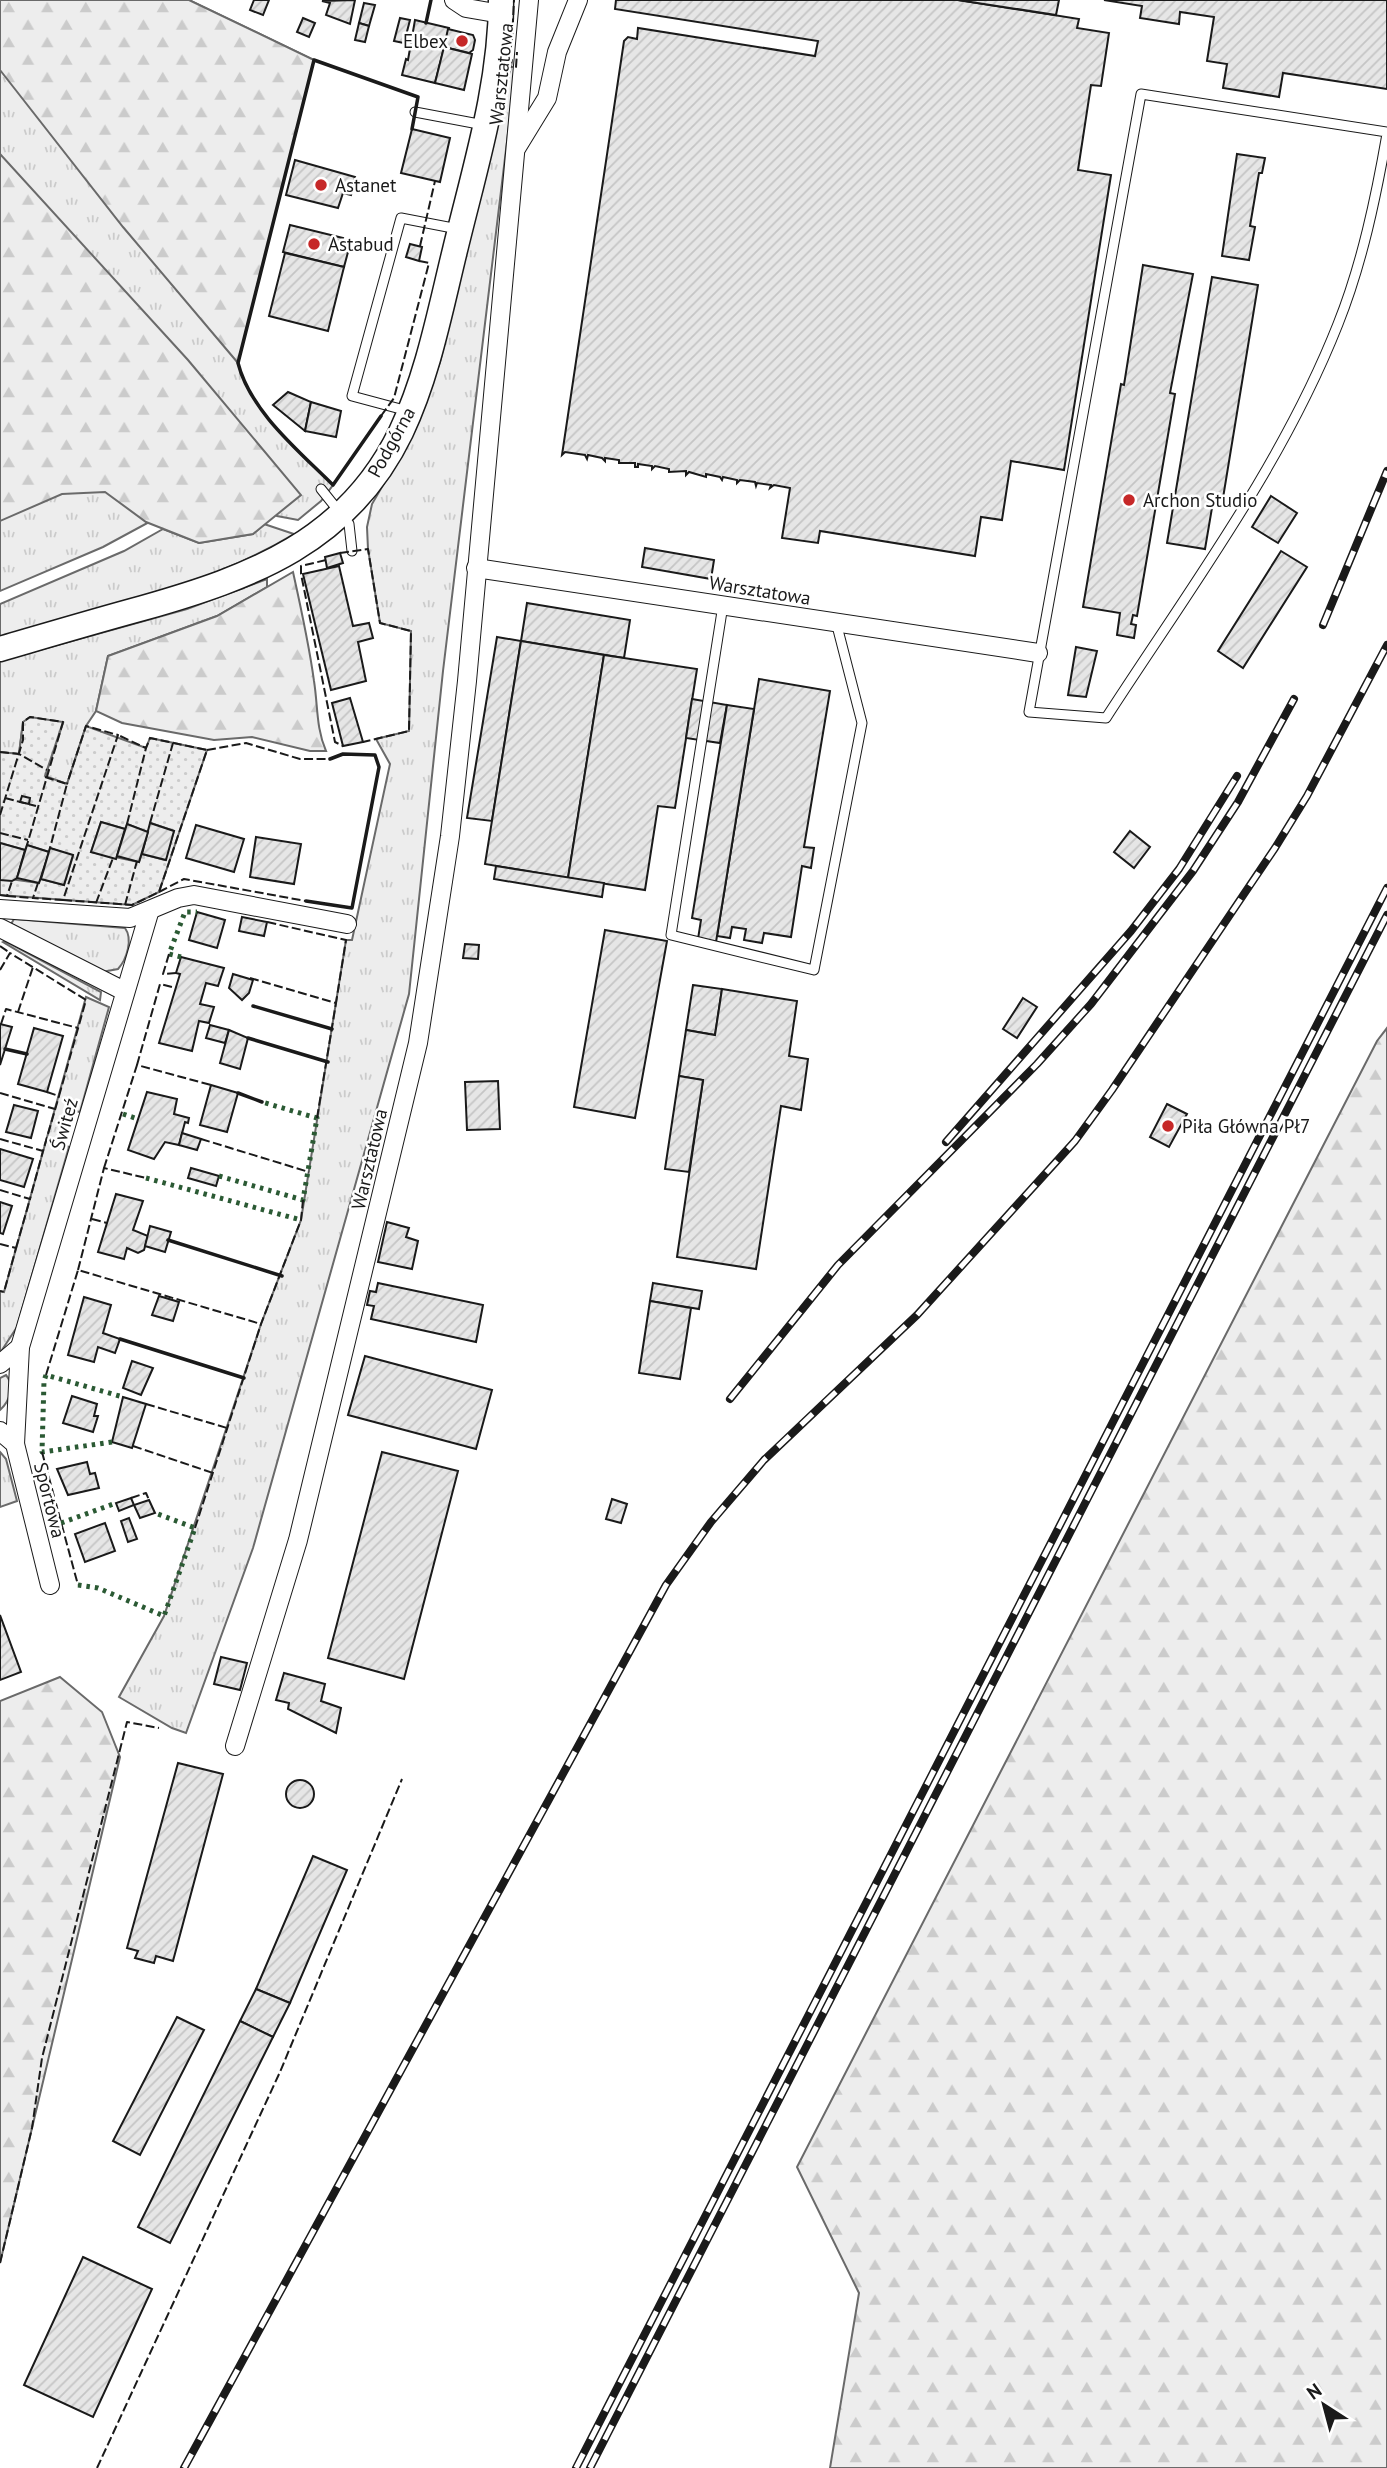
<svg xmlns="http://www.w3.org/2000/svg" width="1387" height="2468" viewBox="0 0 1387 2468" font-family="'PT Sans',sans-serif">
<defs>
<pattern id="grass-tufts" width="24" height="20" patternUnits="userSpaceOnUse" patternTransform="scale(1.75)"><rect width="24" height="20" fill="#ededed"/><path d="M3 7l-1-3M5 7V3M7 7l1-3M15 17l-1-3M17 17v-4M19 17l1-3" fill="none" stroke="#cbcbcb"/></pattern>
<pattern id="forest-firs" width="22" height="20" patternUnits="userSpaceOnUse" patternTransform="scale(1.75)"><rect width="22" height="20" fill="#ededed"/><path d="M5 1l3.5 6h-7zM16 11l3.5 6h-7z" fill="#cbcbcb"/></pattern>
<pattern id="park-dots" width="8" height="8" patternUnits="userSpaceOnUse" patternTransform="scale(1.75)"><rect width="8" height="8" fill="#ededed"/><path d="M2 2h.1M6 6h.1" fill="none" stroke="#cbcbcb" stroke-width="1.8" stroke-linecap="round"/></pattern>
<pattern id="building-hatch" width="6" height="6" patternUnits="userSpaceOnUse" patternTransform="scale(1.75)"><rect width="6" height="6" fill="#e6e6e6"/><path d="M-1 1l2-2M0 6l6-6M5 7l2-2" fill="none" stroke="#c5c5c5"/></pattern>
</defs>
<rect width="100%" height="100%" fill="#fff"/>
<!-- grass -->
<g fill="url(#grass-tufts)" stroke="#6a6a6a" stroke-width="2">
<path d="M0,0H189L314,60L238,363C250,411 299,451 333,485L321,501L298,520L277,516L266,506L151,521L103,547L0,591Z"/>
<path d="M511,67H516L443,671L409,994L253,1548L186,1733L172,1728L119,1697L164,1616L261,1324L301,1220L346,940H352L390,764L376,739L409,731L411,631L380,623L368,549L367,527L372,504L415,430L440,362Z"/>
<path d="M264,524L294,534C205,588 99,609 0,637V604L124,551L163,529L199,543L253,534Z"/>
<path d="M267,579V587L217,616L108,656L96,711L86,726L67,784L45,777L63,723L23,722L19,754L0,752V661L187,609Z"/>
<path d="M14,919L125,928C133,939 127,959 118,969L102,972L11,924Z"/>
<path d="M5,941L101,992L100,1000L3,942Z"/>
<path d="M86,997L109,1007L80,1112L70,1110L60,1144L69,1147L17,1327L0,1353V1291L4,1292Z"/>
<path d="M6,1375C15,1386 10,1401 0,1410V1378Z"/>
<path d="M0,1452L6,1459L17,1501L0,1507Z"/>
</g>
<!-- forest -->
<g fill="url(#forest-firs)" stroke="#6a6a6a" stroke-width="2">
<path d="M0,0H189L314,60L238,363L123,227L0,70Z"/>
<path d="M0,154L188,360L301,495L253,534L199,543L146,522L105,492L62,494L0,521Z"/>
<path d="M293,572C301,608 309,644 314,681C318,706 316,728 326,751H310L252,737L214,740L122,723L96,711L108,656L217,616Z"/>
<path d="M1387,1028V2468H830L859,2293L797,2167L1377,1041Z"/>
<path d="M60,1677L102,1712L120,1757L0,2263V1701Z"/>
</g>
<!-- park -->
<path fill="url(#park-dots)" stroke="#6a6a6a" stroke-width="2" fill-rule="evenodd" d="M30,717L63,722L45,776L67,784L86,726L146,748L150,738L207,750L159,892L132,905L0,895V880L3,878L38,883L41,879L64,885L73,856L50,848L49,852L27,845L25,850L0,843V752L19,754L23,722ZM101,822L125,829L127,824L148,832L151,823L174,831L165,860L142,854L139,862L91,852Z"/>
<!-- building -->
<g fill="url(#building-hatch)" stroke="#1a1a1a" stroke-width="2">
<path d="M254,0H269L263,15L250,10Z"/>
<path d="M355,0L350,24L326,15L330,3L322,1Z"/>
<path d="M616,0H958L1079,19L1077,28L1109,33L1101,86L1091,85L1078,170L1111,175L1064,470L1011,461L1002,520L981,517L975,556L820,531L818,543L782,538L790,488L774,485L770,488L771,485L757,483L756,486L755,482L740,480L737,483V480L723,477L722,480L720,477L706,474V477L689,472L686,475V471L669,472V469L655,466L652,469V466L638,464V467H635V463H619V460L605,458V461L602,458L588,455L587,459L585,455L565,452L562,455L624,41L628,37L637,39L638,28L815,56L818,41L615,9Z"/>
<path d="M958,0H1059L1056,15Z"/>
<path d="M1104,0H1387V89L1283,73L1279,97L1223,88L1227,64L1207,61L1214,17L1180,12L1179,24L1140,18L1142,6Z"/>
<path d="M364,3L375,5L369,26L359,23Z"/>
<path d="M303,18L315,23L309,37L297,32Z"/>
<path d="M400,18L410,20L404,43L394,41Z"/>
<path d="M415,20L449,28L435,83L402,75L406,59L408,60Z"/>
<path d="M359,23L369,26L365,42L355,40Z"/>
<path d="M448,29L473,35L475,40L473,50L469,53L444,47Z"/>
<path d="M444,47L472,54L464,90L435,83Z"/>
<path d="M412,129L450,138L440,182L401,173Z"/>
<path d="M1237,154L1265,158L1262,173H1259L1250,226L1255,227L1249,260L1222,256Z"/>
<path d="M295,160L355,177L351,195L343,193L338,208L286,195Z"/>
<path d="M290,225L343,238L340,250L348,252L344,267L283,252Z"/>
<path d="M410,244L422,247L419,261L406,257Z"/>
<path d="M285,253L344,267L328,331L269,316Z"/>
<path d="M1143,265L1193,274L1170,393L1175,394L1137,616L1133,615L1131,624L1136,625L1134,638L1117,635L1120,613L1083,607L1121,384L1124,385Z"/>
<path d="M1212,277L1258,285L1223,498L1214,496L1205,549L1167,543Z"/>
<path d="M288,392L311,402L305,431L273,405Z"/>
<path d="M311,402L341,411L336,437L305,431Z"/>
<path d="M1271,496L1297,513L1278,543L1252,527Z"/>
<path d="M645,548L714,560L711,579L642,567Z"/>
<path d="M1281,551L1307,567L1243,668L1218,651Z"/>
<path d="M340,553L343,563L327,568L325,557Z"/>
<path d="M339,566L353,626L369,623L373,638L358,642L366,681L331,690L303,574Z"/>
<path d="M527,603L630,620L624,658L521,641Z"/>
<path d="M497,637L521,641L492,821L467,818Z"/>
<path d="M521,641L604,655L568,878L485,864Z"/>
<path d="M1076,647L1097,651L1086,697L1068,695Z"/>
<path d="M604,655L697,669L675,808L658,806L645,890L568,878Z"/>
<path d="M759,679L830,691L804,847L814,848L811,868L802,866L791,937L764,933L762,943L744,940L746,929L732,927L730,938L717,936Z"/>
<path d="M350,698L363,742L343,746L332,703Z"/>
<path d="M692,699L727,705L720,743L686,738Z"/>
<path d="M727,705L754,709L716,942L698,939L701,920L692,918Z"/>
<path d="M22,796L30,798L29,804L20,802Z"/>
<path d="M101,822L125,829L116,859L91,852Z"/>
<path d="M150,823L174,831L166,860L142,854Z"/>
<path d="M127,824L148,832L139,862L117,856Z"/>
<path d="M196,825L244,839L234,872L186,858Z"/>
<path d="M1130,831L1150,847L1134,868L1114,852Z"/>
<path d="M256,837L301,844L294,884L250,877Z"/>
<path d="M0,843L25,850L17,878L12,881L0,880Z"/>
<path d="M27,845L49,852L39,883L17,878Z"/>
<path d="M50,848L73,855L64,885L41,879Z"/>
<path d="M496,866L604,883L602,897L494,879Z"/>
<path d="M197,912L225,920L217,948L189,940Z"/>
<path d="M242,917L267,922L264,936L239,931Z"/>
<path d="M605,930L667,941L635,1118L574,1107Z"/>
<path d="M465,944L479,945L478,959L463,958Z"/>
<path d="M181,957L224,968L218,986L206,983L200,1004L214,1007L209,1023L199,1021L192,1051L159,1043L180,974L176,973Z"/>
<path d="M233,974L253,980L249,993L242,1000L229,988Z"/>
<path d="M693,985L722,989L715,1035L686,1030Z"/>
<path d="M722,989L797,1001L789,1056L808,1059L801,1110L781,1106L756,1269L677,1257L703,1080L679,1076L686,1030L715,1035Z"/>
<path d="M1023,998L1037,1007L1017,1038L1003,1029Z"/>
<path d="M0,1024L12,1027L0,1065Z"/>
<path d="M210,1025L229,1030L225,1043L206,1038Z"/>
<path d="M34,1028L63,1036L47,1092L18,1084Z"/>
<path d="M229,1030L248,1038L240,1069L220,1063Z"/>
<path d="M679,1076L703,1080L689,1172L665,1169Z"/>
<path d="M498,1081L500,1129L467,1130L465,1082Z"/>
<path d="M211,1085L238,1093L227,1132L200,1125Z"/>
<path d="M147,1092L177,1099L174,1114L189,1118L188,1123L185,1122L179,1145L165,1142L154,1159L128,1150Z"/>
<path d="M1167,1104L1187,1114L1169,1147L1150,1137Z"/>
<path d="M14,1105L38,1111L31,1138L6,1132Z"/>
<path d="M182,1133L201,1139L197,1150L179,1145Z"/>
<path d="M0,1149L33,1159L24,1187L0,1180Z"/>
<path d="M191,1168L219,1176L216,1186L188,1178Z"/>
<path d="M116,1194L143,1201L133,1230L148,1236L144,1250L138,1253L127,1248L124,1259L98,1252Z"/>
<path d="M0,1202L12,1206L3,1234L0,1233Z"/>
<path d="M387,1222L409,1228L406,1237L418,1241L412,1269L378,1262Z"/>
<path d="M150,1226L171,1232L165,1252L145,1246Z"/>
<path d="M378,1283L483,1305L476,1342L371,1319L374,1306L367,1305L370,1291L376,1292Z"/>
<path d="M653,1283L702,1291L699,1309L650,1301Z"/>
<path d="M159,1296L179,1302L173,1321L152,1315Z"/>
<path d="M84,1297L111,1305L103,1333L120,1339L115,1353L98,1347L94,1362L68,1355Z"/>
<path d="M650,1301L691,1308L680,1379L639,1373Z"/>
<path d="M365,1356L492,1390L476,1449L348,1415Z"/>
<path d="M132,1361L153,1368L141,1395L123,1388Z"/>
<path d="M72,1396L97,1404L94,1416H98L93,1432L63,1423Z"/>
<path d="M123,1397L146,1404L132,1448L112,1442Z"/>
<path d="M382,1452L458,1471L404,1679L328,1658Z"/>
<path d="M87,1462L90,1474L95,1473L99,1488L68,1495L57,1469Z"/>
<path d="M131,1498L134,1505L119,1511L116,1503Z"/>
<path d="M612,1499L627,1504L621,1523L606,1519Z"/>
<path d="M149,1500L155,1513L140,1518L134,1505Z"/>
<path d="M129,1518L137,1539L128,1542L121,1521Z"/>
<path d="M105,1523L115,1551L85,1562L75,1534Z"/>
<path d="M0,1615L21,1672L0,1680Z"/>
<path d="M221,1657L247,1663L240,1690L214,1684Z"/>
<path d="M284,1673L325,1684L321,1701L341,1708L336,1733L288,1709L289,1703L276,1700Z"/>
<path d="M178,1763L223,1774L173,1961L156,1956L154,1963L135,1958L138,1951L127,1948Z"/>
<circle cx="300" cy="1794" r="14"/>
<path d="M313,1856L347,1870L290,2003L256,1989Z"/>
<path d="M256,1989L290,2003L273,2037L240,2021Z"/>
<path d="M177,2017L204,2030L140,2155L113,2141Z"/>
<path d="M240,2021L273,2037L170,2243L138,2227Z"/>
<path d="M83,2257L152,2289L93,2417L24,2385Z"/>
</g>
<g fill="none" stroke-linecap="round" stroke-linejoin="round">
<defs>
<g id="lane">
<path d="M415,112L484,125"/>
<path d="M1387,132L1141,94L1029,712L1106,718C1188,591 1282,466 1338,324C1362,264 1376,197 1387,134"/>
<path d="M408,411L352,396L401,218L458,229"/>
<path d="M321,489L349,524L352,551"/>
<path d="M723,605L671,935L814,970L862,723L836,622"/>
</g>
<g id="street">
<path d="M454,0L466,8L501,14"/>
<path d="M517,147L547,98L557,52L578,0"/>
<path d="M476,568L1038,653"/>
<path d="M0,909L130,918L178,898L194,895L347,924"/>
<path d="M0,928L124,991"/>
<path d="M0,1364L20,1347"/>
<path d="M0,1431L15,1444L50,1585"/>
<path d="M15,1444L20,1347L149,913"/>
<path d="M235,1746L298,1540L418,1043L450,836L467,681L529,0"/>
</g>
<path id="secondary" d="M0,649C48,635 95,621 143,608C252,577 348,542 401,432C428,375 440,311 455,250C475,167 501,85 501,0"/>
</defs>
<!-- lane casing -->
<use href="#lane" stroke="#1a1a1a" stroke-width="11"/>
<!-- street casing -->
<use href="#street" stroke="#1a1a1a" stroke-width="20"/>
<!-- secondary casing -->
<use href="#secondary" stroke="#1a1a1a" stroke-width="27"/>
<!-- lane -->
<use href="#lane" stroke="#fff" stroke-width="9"/>
<!-- street -->
<use href="#street" stroke="#fff" stroke-width="18"/>
<!-- secondary -->
<use href="#secondary" stroke="#fff" stroke-width="24"/>
<defs>
<g id="rail">
<path d="M1323,625L1387,471"/>
<path d="M946,1142L1131,931L1179,869L1237,776"/>
<path d="M730,1399L838,1265L1037,1064L1091,1004L1193,871L1238,802L1294,699"/>
<path d="M184,2468L666,1585L711,1522L764,1460L917,1315L1075,1141L1112,1090L1275,848L1307,796L1387,645"/>
<path d="M576,2468L1387,888"/>
<path d="M590,2468L1387,915"/>
</g>
</defs>
<!-- rail casing -->
<use href="#rail" stroke="#1a1a1a" stroke-width="8"/>
<!-- rail -->
<use href="#rail" stroke="#fff" stroke-width="5" stroke-dasharray="16" stroke-linecap="butt"/>
<!-- hedge -->
<g stroke="#2b5a34" stroke-width="5" stroke-dasharray="3.5 5" stroke-linecap="butt">
<path d="M181,957L169,954L185,912H197"/>
<path d="M123,1114L138,1119"/>
<path d="M219,1176L303,1200L317,1118L262,1102"/>
<path d="M146,1178L301,1220"/>
<path d="M112,1442L42,1452L44,1381L46,1375L123,1397"/>
<path d="M61,1523L116,1503"/>
<path d="M78,1585L98,1588L164,1616L195,1528L155,1513"/>
</g>
<!-- fence -->
<g stroke="#1a1a1a" stroke-width="2" stroke-dasharray="9 3.5" stroke-linecap="butt">
<path d="M512,40L514,0"/>
<path d="M512,59L511,67H516L517,52"/>
<path d="M420,246L435,181"/>
<path d="M381,416L394,398L429,263L419,261"/>
<path d="M340,553L368,549L380,623L411,631L409,731L363,742"/>
<path d="M326,560L301,566V574L335,742L343,746"/>
<path d="M207,750L246,743L300,759H330"/>
<path d="M0,752L19,754L47,770"/>
<path d="M45,777L67,784L50,848"/>
<path d="M5,798L36,806"/>
<path d="M0,815L23,740V722L30,717L63,722L27,845"/>
<path d="M150,823L173,743"/>
<path d="M127,824L146,748"/>
<path d="M0,833L28,840"/>
<path d="M38,883L33,898L63,900L118,735L86,726L67,784"/>
<path d="M159,892L184,879L306,901"/>
<path d="M0,895L7,896L12,881"/>
<path d="M7,896L33,898"/>
<path d="M63,900L132,905L159,892L207,750L150,738L146,748L118,735"/>
<path d="M96,903L113,858"/>
<path d="M125,905L137,861"/>
<path d="M0,946L10,953"/>
<path d="M169,954L163,974L176,973"/>
<path d="M0,970L10,953L86,1000L59,1096L47,1092"/>
<path d="M250,978L336,1003L346,940L267,922"/>
<path d="M18,1012L33,967"/>
<path d="M1,1024L6,1009L78,1028"/>
<path d="M137,1065L160,984L176,988"/>
<path d="M0,1093L55,1109"/>
<path d="M317,1118L336,1003"/>
<path d="M0,1139L43,1151L59,1096"/>
<path d="M201,1139L309,1172"/>
<path d="M104,1168L137,1065L211,1085"/>
<path d="M0,1190L30,1199L43,1151"/>
<path d="M92,1219L107,1223"/>
<path d="M0,1244L16,1248L4,1292L0,1291"/>
<path d="M16,1248L30,1199"/>
<path d="M78,1270L104,1168L146,1178"/>
<path d="M46,1375L78,1270L261,1324"/>
<path d="M146,1404L227,1428"/>
<path d="M133,1446L213,1473"/>
<path d="M42,1452L78,1585"/>
<path d="M131,1498L146,1493L149,1500"/>
<path d="M195,1528L261,1324L301,1220L303,1200"/>
<path d="M0,2263L32,2128L42,2058L127,1722L159,1728"/>
<path d="M97,2468L280,2072L402,1779"/>
</g>
<!-- wall -->
<g stroke="#1a1a1a" stroke-width="3.5">
<path d="M426,23L431,0"/>
<path d="M381,416L333,485C299,451 250,411 238,363L314,60L418,97L412,129"/>
<path d="M306,901L352,908L379,767L375,755L343,754L330,759"/>
<path d="M253,1006L332,1029"/>
<path d="M248,1038L328,1062"/>
<path d="M5,1049L27,1054"/>
<path d="M238,1093L262,1102"/>
<path d="M168,1240L282,1276"/>
<path d="M120,1339L244,1378"/>
</g>
</g>
<!-- markers -->
<g fill="#c62828" stroke="#fff" stroke-width="2.5">
<circle cx="462" cy="41" r="7"/>
<circle cx="321" cy="185" r="7"/>
<circle cx="314" cy="244" r="7"/>
<circle cx="1129" cy="500" r="7"/>
<circle cx="1168" cy="1126" r="7"/>
</g>
<g text-anchor="middle" stroke-width="5" stroke-linejoin="round" paint-order="stroke">
<!-- poi labels -->
<g font-size="19" fill="#1a1a1a" stroke="#fff" text-anchor="start">
<text x="448" y="48" text-anchor="end">Elbex</text>
<text x="335" y="192">Astanet</text>
<text x="328" y="251">Astabud</text>
<text x="1143" y="507">Archon Studio</text>
<text x="1182" y="1133">Piła Główna Pł7</text>
</g>
<!-- street labels -->
<g font-size="19" fill="#1a1a1a" stroke="#fff">
<text transform="translate(501 74) rotate(-84)" y="7">Warsztatowa</text>
<text transform="translate(391 442) rotate(-61)" y="7">Podgórna</text>
<text transform="translate(760 590) rotate(9)" y="7">Warsztatowa</text>
<text transform="translate(64 1124) rotate(-74)" y="7">Świteź</text>
<text transform="translate(369 1159) rotate(-77)" y="7">Warsztatowa</text>
<text transform="translate(50 1500) rotate(76)" y="7">Sportowa</text>
</g>
</g>
<!-- north arrow -->
<g transform="translate(1324 2405) rotate(324)" stroke="#ffffff" stroke-width="5" paint-order="stroke">
<path d="M0-5L12 26L0 18L-12 26Z" fill="#1a1a1a"/>
<text y="-10" font-size="19" font-weight="bold" text-anchor="middle" fill="#1a1a1a">N</text>
</g>
</svg>
